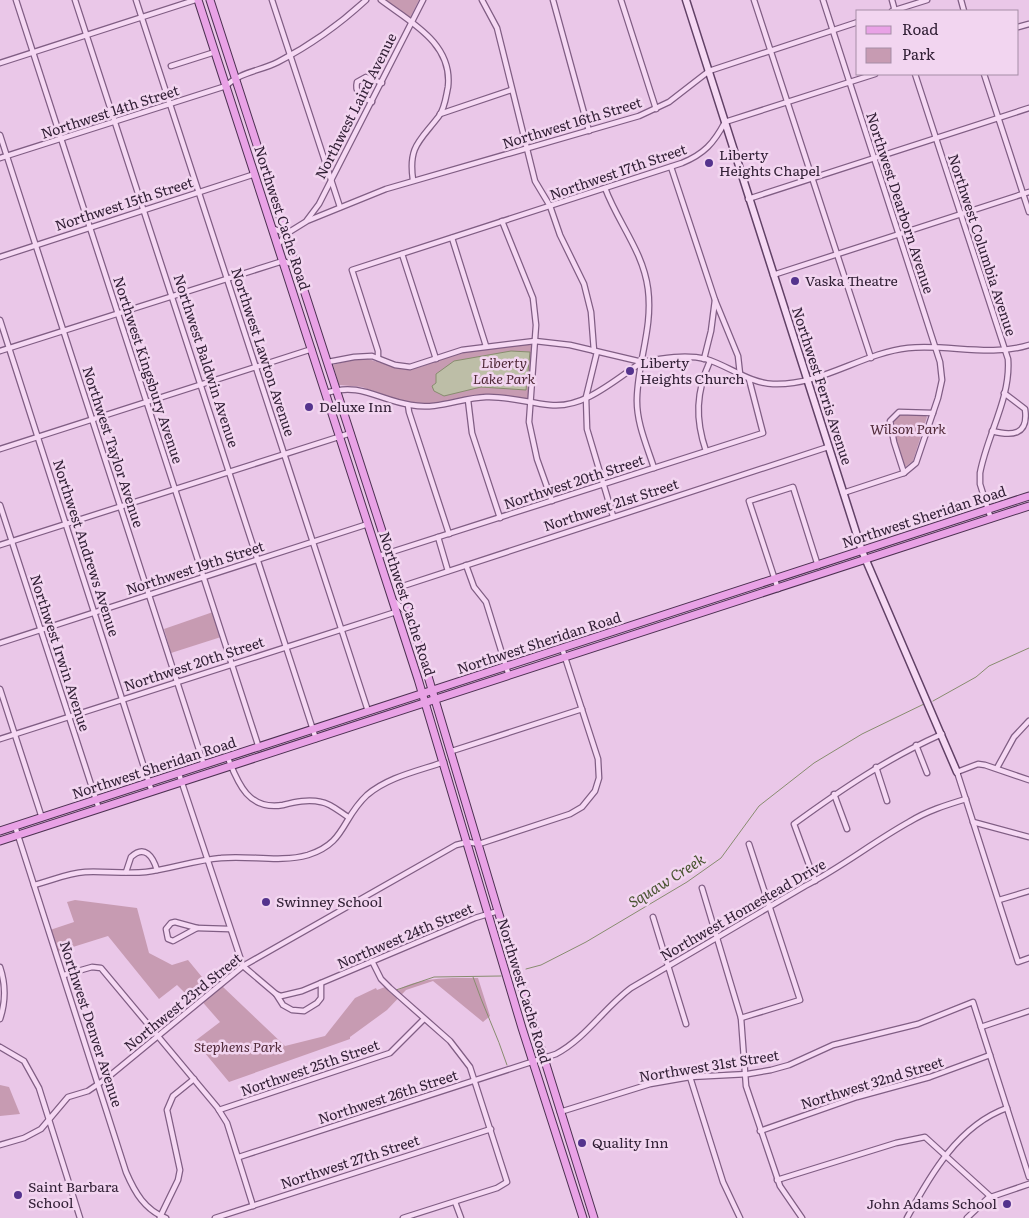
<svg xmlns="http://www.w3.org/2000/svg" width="1029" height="1218" viewBox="0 0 1029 1218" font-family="Literata,serif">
<rect width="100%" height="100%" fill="#eac7e8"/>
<!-- green -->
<g fill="#c79bb2">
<path d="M385,0H419L410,18Z"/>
<path d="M532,343L528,400L493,395L472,396L447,403L419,404L394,399L362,387L339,385L333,365L358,358L368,359L398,368L408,369L420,367L458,353Z"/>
<path d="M901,414L925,415L927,417L913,461L905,467L895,441L892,426L894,418Z"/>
<path d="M213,612L221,637L171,653L164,629Z"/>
<path d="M75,900L137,908L149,953L172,965L188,960L211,988L222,986L285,1046L325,1036L355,998L376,988L377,990L385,987L392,994C416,976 449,978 478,978L490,1016L483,1022L433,981L406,990L387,1010L350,1037V1039L229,1082L195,1041L220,1022L199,998L194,1002L177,985L159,999L108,936L57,952L50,930L74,922L67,902Z"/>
<path d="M0,1085L9,1087L20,1114L0,1116Z"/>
</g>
<!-- water -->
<path fill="#bdbea7" stroke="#888c6f" d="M511,351L530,352L526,390L481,387L444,396L434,391L432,386L436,383V374L454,361Z"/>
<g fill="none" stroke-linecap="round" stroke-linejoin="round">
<!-- stream -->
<g stroke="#888c6f" stroke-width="1">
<path d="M933,701L976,677L989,666L1029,648"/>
<path d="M526,969L541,965L586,942L687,882L721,858L759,806L814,763L862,734L924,704"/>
<path d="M473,977C483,1007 497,1034 507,1065"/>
<path d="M396,990L434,977L501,976"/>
</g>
<defs>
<g id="street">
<path d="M16,0L259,748"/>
<path d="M75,0L316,739"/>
<path d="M136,0L368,711"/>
<path d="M272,0L340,207"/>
<path d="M381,0C410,22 453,43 448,87C446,96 445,108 439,116C420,141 408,146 413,180"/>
<path d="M482,0L497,28L535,181L550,206L560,235L584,284L591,312L594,351"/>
<path d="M553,0L589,131"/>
<path d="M621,0L656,109"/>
<path d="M754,0L871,358"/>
<path d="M823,0L940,362L942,380L938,398L916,463L904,473L843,493"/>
<path d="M892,0L895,11"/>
<path d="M961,0L964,11"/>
<path d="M892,11L927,0"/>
<path d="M1018,27L1029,24"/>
<path d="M0,63L195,0"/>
<path d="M171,66L215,52"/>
<path d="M915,74L1008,359C1011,398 987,435 980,473V484L991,519"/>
<path d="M984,74L1029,212"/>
<path d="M372,102C363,97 354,94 357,82L366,77L382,83"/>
<path d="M440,114L511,90"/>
<path d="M0,135L204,765"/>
<path d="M0,158L226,86C240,72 260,71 278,62C309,46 340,24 366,0"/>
<path d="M671,167L715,300L711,331L704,359"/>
<path d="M605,188C618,223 643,251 648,289C653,328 638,360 637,398C636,422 647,446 654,468"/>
<path d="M748,199L1029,108"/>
<path d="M307,220L319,204L423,0"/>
<path d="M502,221L533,298L536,325L529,422L537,459L552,501"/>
<path d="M272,228L286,234"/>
<path d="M452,238L486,346"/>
<path d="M278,245L286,234L307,221L386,189L639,116L669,102L709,71L858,22"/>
<path d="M402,254L436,359"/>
<path d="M0,257L255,174"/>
<path d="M283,261L297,266"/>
<path d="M773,275L1029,192"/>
<path d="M715,300L738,356L740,374"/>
<path d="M0,320L152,792"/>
<path d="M0,351L283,261"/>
<path d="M597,352L586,397L587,429L613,516"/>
<path d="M378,358V351L352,270L682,163C704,154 714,143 725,122L875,74"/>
<path d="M328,362L354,357L372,356L395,365L410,367L462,350L535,341L570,345L642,362"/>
<path d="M326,393C361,382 378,400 411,405C438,410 460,398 486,397C507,396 529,403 550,405C584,409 616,379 642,362C662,358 686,354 706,359C729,366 749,383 773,384C821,386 862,353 908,348C948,344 990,357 1029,345"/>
<path d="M468,400L472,433L500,518"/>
<path d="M408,405L409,412L449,534"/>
<path d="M992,431C1011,436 1029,436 1025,409L1004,393"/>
<path d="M0,449L312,349"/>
<path d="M706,451C695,419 696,392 710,361"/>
<path d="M904,473L894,442L890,421L899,412L933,413"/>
<path d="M0,505L99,809"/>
<path d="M438,537L448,571"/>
<path d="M0,545L351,433"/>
<path d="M379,556L763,433L749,379"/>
<path d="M466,565L474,587L486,602L509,676"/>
<path d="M400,587L828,447"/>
<path d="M778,589L749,501L793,487L818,566"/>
<path d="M394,601L403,609L407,608"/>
<path d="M0,643L368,524"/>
<path d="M0,689L42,818"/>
<path d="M0,739L396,612"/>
<path d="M916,745L927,773"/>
<path d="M452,751L582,709"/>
<path d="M228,758C238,784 249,811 283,805C295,802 308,799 321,802C330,803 340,812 348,817"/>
<path d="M876,767L887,801"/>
<path d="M997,768L1014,737L1029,721"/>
<path d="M179,774L243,966L276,994L283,1005L292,1010L304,1011L317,1003L321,998V983"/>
<path d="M1029,780L985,765L978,764L957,772L1018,962L1029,958"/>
<path d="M834,794L847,829"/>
<path d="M973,822L1029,837"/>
<path d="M15,826L126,1172C135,1193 145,1210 166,1218"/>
<path d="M126,872L131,857C145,844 153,857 157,870"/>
<path d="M815,881L794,824C842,789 888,758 942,734"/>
<path d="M34,885C51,881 67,873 85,872C105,871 126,874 146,872C171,869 195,860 221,858C249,855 280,863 308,855C346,843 341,819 367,795C388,777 418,771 444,762"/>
<path d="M702,888L741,1018L746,1086L780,1186L802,1218"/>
<path d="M999,900L1029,891"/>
<path d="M653,917L686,1024"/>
<path d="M175,922L197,928L173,941L168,939L166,929L171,923Z"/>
<path d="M197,928L229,929"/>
<path d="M372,961L381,979L390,988L450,1041L470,1067L507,1182L497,1188L403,1218"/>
<path d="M0,967C6,985 6,1001 0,1019"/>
<path d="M64,975L92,967L101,968L217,1107L227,1123L253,1206"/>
<path d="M276,994L281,996L302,991L475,918L498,911"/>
<path d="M741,1018L800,1000L749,844"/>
<path d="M981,1027L1029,1011"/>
<path d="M0,1047L24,1061L39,1088L80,1218"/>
<path d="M690,1077L723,1182L740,1218"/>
<path d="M219,1110L390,1053L424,1019"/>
<path d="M560,1112L650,1084L690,1077L748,1074L771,1070L789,1065L833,1045L918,1024L973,1002L1029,1177"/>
<path d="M760,1131L857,1097L930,1077L990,1055"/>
<path d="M0,1145L24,1138L41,1129L68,1097L88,1091L107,1078L243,966L456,845L468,842L479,844L570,814L582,807L595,791L599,778L598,759L562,648"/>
<path d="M239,1157L556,1054C586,1038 604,1008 631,988L805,886C842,867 873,842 909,822C927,811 946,805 966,799"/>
<path d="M777,1180L896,1143L925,1137L991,1197"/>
<path d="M455,1202L461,1218"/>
<path d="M160,1217L178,1180L180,1170L167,1110L173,1096L194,1079"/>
<path d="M215,1218L491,1129"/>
<path d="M907,1218C930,1175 959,1125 1007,1108"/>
<path d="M967,1218L988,1198L1029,1184"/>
</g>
<path id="secondary" d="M686,0L862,551L957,772"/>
<g id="primary">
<path d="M198,0L418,679L522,1028L583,1218"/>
<path d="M210,0L416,636L498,911L594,1218"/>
<path d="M0,831L1029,496"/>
<path d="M0,841L1029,506"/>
</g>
</defs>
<!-- street casing -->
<use href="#street" stroke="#805e84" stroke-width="7"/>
<!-- secondary casing -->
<use href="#secondary" stroke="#614166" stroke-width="9"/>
<!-- primary casing -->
<use href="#primary" stroke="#4d3152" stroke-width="9"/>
<!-- street -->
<use href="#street" stroke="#f6d9f4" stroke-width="4.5"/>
<!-- secondary -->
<use href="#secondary" stroke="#f6d9f4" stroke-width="6"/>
<!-- primary -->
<use href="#primary" stroke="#e9a2e6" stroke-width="7"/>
</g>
<!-- markers -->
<g fill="#54338d" stroke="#f2d5f0" stroke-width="2">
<circle cx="709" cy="163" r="5"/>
<circle cx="795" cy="281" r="5"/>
<circle cx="630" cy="371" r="5"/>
<circle cx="309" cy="407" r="5"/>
<circle cx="266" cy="902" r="5"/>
<circle cx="582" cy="1143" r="5"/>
<circle cx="18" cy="1195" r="5"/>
<circle cx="1007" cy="1204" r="5"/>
</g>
<g text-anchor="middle" stroke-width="5" stroke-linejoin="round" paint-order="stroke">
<!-- street labels -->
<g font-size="14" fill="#322036" stroke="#f2d5f0">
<text transform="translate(356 106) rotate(-63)" y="5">Northwest Laird Avenue</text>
<text transform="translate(110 112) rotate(-18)" y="5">Northwest 14th Street</text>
<text transform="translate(572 123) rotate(-17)" y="5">Northwest 16th Street</text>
<text transform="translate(618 172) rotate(-19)" y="5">Northwest 17th Street</text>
<text transform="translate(900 203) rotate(72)" y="5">Northwest Dearborn Avenue</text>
<text transform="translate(124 204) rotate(-18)" y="5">Northwest 15th Street</text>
<text transform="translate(282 218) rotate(72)" y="5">Northwest Cache Road</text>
<text transform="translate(982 245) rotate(72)" y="5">Northwest Columbia Avenue</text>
<text transform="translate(263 352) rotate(72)" y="5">Northwest Lawton Avenue</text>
<text transform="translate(206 361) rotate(72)" y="5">Northwest Baldwin Avenue</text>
<text transform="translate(148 370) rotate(72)" y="5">Northwest Kingsbury Avenue</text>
<text transform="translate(822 386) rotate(72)" y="5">Northwest Ferris Avenue</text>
<text transform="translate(113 447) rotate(72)" y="5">Northwest Taylor Avenue</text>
<text transform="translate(574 482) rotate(-18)" y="5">Northwest 20th Street</text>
<text transform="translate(611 505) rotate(-18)" y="5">Northwest 21st Street</text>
<text transform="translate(924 517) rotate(-18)" y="5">Northwest Sheridan Road</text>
<text transform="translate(86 548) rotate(72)" y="5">Northwest Andrews Avenue</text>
<text transform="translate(195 568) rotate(-18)" y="5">Northwest 19th Street</text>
<text transform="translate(407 604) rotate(72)" y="5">Northwest Cache Road</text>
<text transform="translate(539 643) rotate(-18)" y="5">Northwest Sheridan Road</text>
<text transform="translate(60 653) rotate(72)" y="5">Northwest Irwin Avenue</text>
<text transform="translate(194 664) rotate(-18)" y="5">Northwest 20th Street</text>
<text transform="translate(154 768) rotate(-18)" y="5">Northwest Sheridan Road</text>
<text transform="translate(743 910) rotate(-30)" y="5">Northwest Homestead Drive</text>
<text transform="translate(405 936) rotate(-23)" y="5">Northwest 24th Street</text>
<text transform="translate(524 991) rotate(73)" y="5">Northwest Cache Road</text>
<text transform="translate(183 1002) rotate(-39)" y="5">Northwest 23rd Street</text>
<text transform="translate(91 1024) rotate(72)" y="5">Northwest Denver Avenue</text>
<text transform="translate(709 1066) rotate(-9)" y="5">Northwest 31st Street</text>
<text transform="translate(310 1068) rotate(-19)" y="5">Northwest 25th Street</text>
<text transform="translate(872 1083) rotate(-17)" y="5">Northwest 32nd Street</text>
<text transform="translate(388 1097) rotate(-18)" y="5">Northwest 26th Street</text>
<text transform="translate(350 1162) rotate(-18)" y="5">Northwest 27th Street</text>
</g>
<!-- poi labels -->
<g font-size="14" fill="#322036" stroke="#f2d5f0" text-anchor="start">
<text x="719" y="160">Liberty<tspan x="719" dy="16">Heights Chapel</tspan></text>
<text x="805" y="286">Vaska Theatre</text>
<text x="640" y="368">Liberty<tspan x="640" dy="16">Heights Church</tspan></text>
<text x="319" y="412">Deluxe Inn</text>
<text x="276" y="907">Swinney School</text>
<text x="592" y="1148">Quality Inn</text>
<text x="28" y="1192">Saint Barbara<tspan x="28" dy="16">School</tspan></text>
<text x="997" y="1209" text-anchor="end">John Adams School</text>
</g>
<!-- park labels -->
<g font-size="14" font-style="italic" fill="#502938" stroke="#f2d5f0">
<text x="504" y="368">Liberty<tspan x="504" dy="16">Lake Park</tspan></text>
<text x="908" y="434">Wilson Park</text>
<text x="238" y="1052">Stephens Park</text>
</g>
<!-- water labels -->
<g font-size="15" font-style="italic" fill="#495431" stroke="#f2d5f0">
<text transform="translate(667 881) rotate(-32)" y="5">Squaw Creek</text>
</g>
</g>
<!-- legend -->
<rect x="856" y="10" width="162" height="65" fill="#f2d5f0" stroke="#a58da6"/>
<rect x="866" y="26" width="25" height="8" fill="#e9a2e6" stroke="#a58da6"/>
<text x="902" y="35" font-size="15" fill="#322036">Road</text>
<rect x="866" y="48" width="25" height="15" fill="#c79bb2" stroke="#a58da6"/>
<text x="902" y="60" font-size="15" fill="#322036">Park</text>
</svg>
